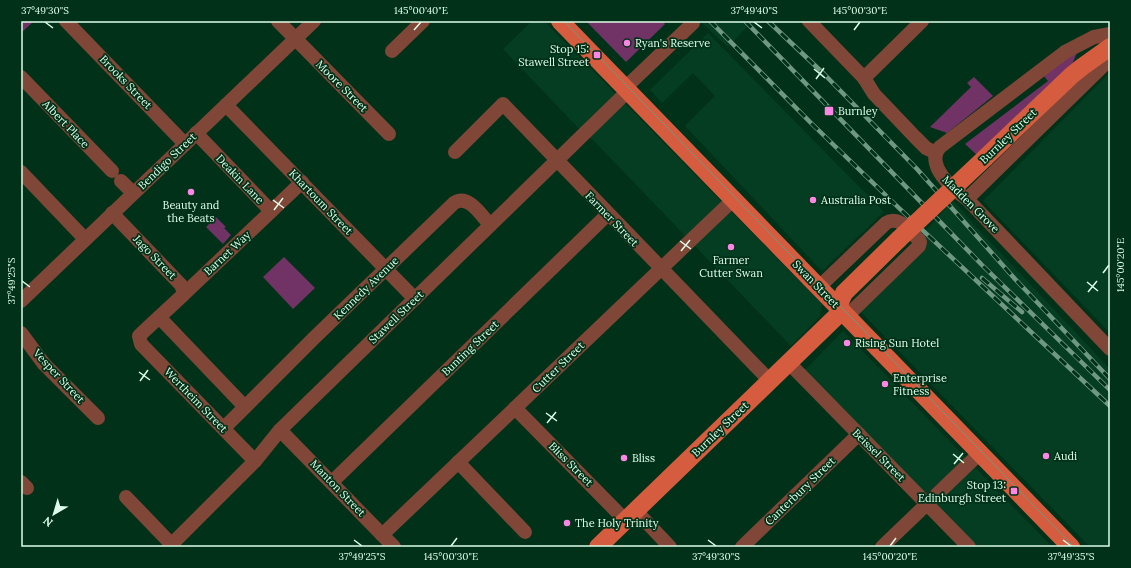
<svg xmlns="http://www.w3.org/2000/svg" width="1131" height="568" viewBox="0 0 1131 568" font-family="Lora,serif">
<rect width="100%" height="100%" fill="#013219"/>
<!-- built -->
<g fill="#043d21">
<path d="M532,21H544L822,304L820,316L791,346L595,142L581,131L503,49Z"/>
<path d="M700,21H752L728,47Z"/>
<path d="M708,33L884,212L822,271L685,126L715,96L693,73L662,103L650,90Z"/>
<path d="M1110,72V333L983,201Z"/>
<path d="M953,200L979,230L1110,369V547H1090L857,308Z"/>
<path d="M843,331L1052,547H965L798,377Z"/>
</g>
<!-- green -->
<g fill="#713365">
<path d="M21,21H34L21,33Z"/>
<path d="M586,21H662L665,24L626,62Z"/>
<path d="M1078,50L1071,67L978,156L965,144L1048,81L1043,75Z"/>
<path d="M974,77L993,96L947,133L930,127L971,87L967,83Z"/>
<path d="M216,217L226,227L224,228L231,235L223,244L206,227Z"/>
<path d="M284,257L315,288L293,309L263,277Z"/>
</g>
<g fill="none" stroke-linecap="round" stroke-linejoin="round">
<!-- minor -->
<g stroke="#804637" stroke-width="14">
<path d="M66,21L185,144"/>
<path d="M278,21L389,134"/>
<path d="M809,21L864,78L874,94L915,137L926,148L936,153"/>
<path d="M1110,34L1094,37L1065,52L940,147C924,164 953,190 967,199L1110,349"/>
<path d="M392,51L423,21"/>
<path d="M21,77L112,171"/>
<path d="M864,78L922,21"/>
<path d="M625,88L693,23"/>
<path d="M226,105L415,299"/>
<path d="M196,133L271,211"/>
<path d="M455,152L503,104L770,381"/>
<path d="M21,172L85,239"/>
<path d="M121,181L133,193"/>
<path d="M967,199L1110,59"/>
<path d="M112,213L181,285L183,290V295L142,333L139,336L141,344L255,461"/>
<path d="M819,287L886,223C899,215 909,230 919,240L920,242L919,246L847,316"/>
<path d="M183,295L302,182"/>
<path d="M21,301L314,21"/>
<path d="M159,317L245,407"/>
<path d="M21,333L44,364L98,418"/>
<path d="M789,363L969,547"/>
<path d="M515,408L626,521"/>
<path d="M224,428L315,337L454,203C468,193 482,216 490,225"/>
<path d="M280,430L394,547"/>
<path d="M458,462L525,532"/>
<path d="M21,482L27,488"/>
<path d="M332,482L608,214"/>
<path d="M126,497L174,547"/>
<path d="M636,511L670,547"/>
<path d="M382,535L734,199"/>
<path d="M169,547L255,461L280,430L628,91"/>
<path d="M742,547L859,434"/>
<path d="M882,547L980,453"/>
</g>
<!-- major -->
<g stroke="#d55c3e" stroke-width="18">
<path d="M560,21L1071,547"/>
<path d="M985,158L1072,75L1082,67L1110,47"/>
<path d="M838,307L844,293L899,239"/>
<path d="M598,547L842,311"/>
</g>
<!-- tram -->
<path stroke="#709881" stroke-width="1" d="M564,21L1074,547"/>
<defs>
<g id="rail">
<path d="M710,21L811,123L900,209L1110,406"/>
<path d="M745,21L982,265L1110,390"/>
<path d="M768,21L824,74L917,169L1015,279L1110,379"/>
<path d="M982,278L1022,312"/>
</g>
</defs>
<!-- rail casing -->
<use href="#rail" stroke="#709881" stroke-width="4.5"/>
<!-- rail -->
<use href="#rail" stroke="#013219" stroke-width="3" stroke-dasharray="9" stroke-linecap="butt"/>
<!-- major-bridge -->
<path stroke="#d55c3e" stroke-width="18" d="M899,239L985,158"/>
</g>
<!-- ticks -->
<path fill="none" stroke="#defde8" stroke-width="1.5" d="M45,22L53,28M754,22L762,28M414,30L421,22M854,30L860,22M814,69L825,78M816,79L824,68M273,200L284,208M274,210L283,198M680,241L691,249M681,251L690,240M1103,273L1109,265M22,281L30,287M1087,282L1098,291M1088,292L1097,281M139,372L150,380M140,381L148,370M546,413L557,421M547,423L556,412M953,454L964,463M954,464L963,453M354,540L362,546M708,540L716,546M1063,540L1071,546M451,546L457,538M890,546L896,538"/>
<!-- markers -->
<g fill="#fc86e4" stroke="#013219" stroke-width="1.5">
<circle cx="627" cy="43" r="4"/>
<rect x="593" y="51" width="8" height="8" rx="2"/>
<rect x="824" y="106" width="10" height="10" rx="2"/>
<circle cx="191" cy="192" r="4"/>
<circle cx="813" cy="200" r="4"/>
<circle cx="731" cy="247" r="4"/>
<circle cx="847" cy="343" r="4"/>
<circle cx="885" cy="384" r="4"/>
<circle cx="1046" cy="456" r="4"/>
<circle cx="624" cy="458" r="4"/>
<rect x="1010" y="487" width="8" height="8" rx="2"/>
<circle cx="567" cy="523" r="4"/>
</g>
<g text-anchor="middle" stroke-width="3.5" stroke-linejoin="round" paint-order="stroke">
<!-- poi labels -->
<g font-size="11" fill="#defde8" stroke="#013219" text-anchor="start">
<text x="635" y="47">Ryan's Reserve</text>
<text x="589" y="53" text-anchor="end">Stop 15:<tspan x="589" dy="13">Stawell Street</tspan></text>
<text x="838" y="115">Burnley</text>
<text x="821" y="204">Australia Post</text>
<text x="191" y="209" text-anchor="middle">Beauty and<tspan x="191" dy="13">the Beats</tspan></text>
<text x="731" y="264" text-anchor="middle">Farmer<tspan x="731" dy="13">Cutter Swan</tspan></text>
<text x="855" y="347">Rising Sun Hotel</text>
<text x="893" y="382">Enterprise<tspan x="893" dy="13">Fitness</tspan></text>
<text x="1054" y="460">Audi</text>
<text x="632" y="462">Bliss</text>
<text x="1006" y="489" text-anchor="end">Stop 13:<tspan x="1006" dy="13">Edinburgh Street</tspan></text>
<text x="575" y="527">The Holy Trinity</text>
</g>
<!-- street labels -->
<g font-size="11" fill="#defde8" stroke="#013219">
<text transform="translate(126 82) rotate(46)" y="4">Brooks Street</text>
<text transform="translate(342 86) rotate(45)" y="4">Moore Street</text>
<text transform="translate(66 124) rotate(46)" y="4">Albert Place</text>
<text transform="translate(1008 136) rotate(-44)" y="4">Burnley Street</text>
<text transform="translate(167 161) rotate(-44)" y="4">Bendigo Street</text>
<text transform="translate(240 179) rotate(46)" y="4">Deakin Lane</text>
<text transform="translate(321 202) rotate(46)" y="4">Khartoum Street</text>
<text transform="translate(971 204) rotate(45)" y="4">Madden Grove</text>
<text transform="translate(612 219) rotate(46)" y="4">Farmer Street</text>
<text transform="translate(227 253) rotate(-43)" y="4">Barnet Way</text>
<text transform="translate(155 257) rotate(46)" y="4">Jago Street</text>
<text transform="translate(816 284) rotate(46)" y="4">Swan Street</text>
<text transform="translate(366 288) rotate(-44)" y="4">Kennedy Avenue</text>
<text transform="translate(396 317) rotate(-44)" y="4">Stawell Street</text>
<text transform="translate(470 348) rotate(-44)" y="4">Bunting Street</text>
<text transform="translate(558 367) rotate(-44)" y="4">Cutter Street</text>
<text transform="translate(59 376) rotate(47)" y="4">Vesper Street</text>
<text transform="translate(196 400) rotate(46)" y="4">Wertheim Street</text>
<text transform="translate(720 429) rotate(-44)" y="4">Burnley Street</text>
<text transform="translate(879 455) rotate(45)" y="4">Beissel Street</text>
<text transform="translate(571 464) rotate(45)" y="4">Bliss Street</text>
<text transform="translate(338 488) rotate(46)" y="4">Manton Street</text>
<text transform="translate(800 491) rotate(-44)" y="4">Canterbury Street</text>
</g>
</g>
<!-- border -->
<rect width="1131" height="568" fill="none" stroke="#013219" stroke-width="44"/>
<!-- north arrow -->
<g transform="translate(54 514) rotate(218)" stroke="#013219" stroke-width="3" paint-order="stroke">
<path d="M0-3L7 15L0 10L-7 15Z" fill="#defde8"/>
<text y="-6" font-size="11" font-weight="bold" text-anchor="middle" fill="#defde8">N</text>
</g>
<rect x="22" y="22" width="1087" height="524" fill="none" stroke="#defde8" stroke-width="1.5"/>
<g font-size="10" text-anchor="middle" fill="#defde8">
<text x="45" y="14">37°49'30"S</text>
<text x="421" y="14">145°00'40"E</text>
<text x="754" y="14">37°49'40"S</text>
<text x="860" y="14">145°00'30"E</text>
<text transform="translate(1120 265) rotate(-90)" y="4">145°00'20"E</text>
<text transform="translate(11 281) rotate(-90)" y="4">37°49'25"S</text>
<text x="362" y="560">37°49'25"S</text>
<text x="451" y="560">145°00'30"E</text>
<text x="716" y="560">37°49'30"S</text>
<text x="890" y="560">145°00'20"E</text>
<text x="1071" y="560">37°49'35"S</text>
</g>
</svg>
